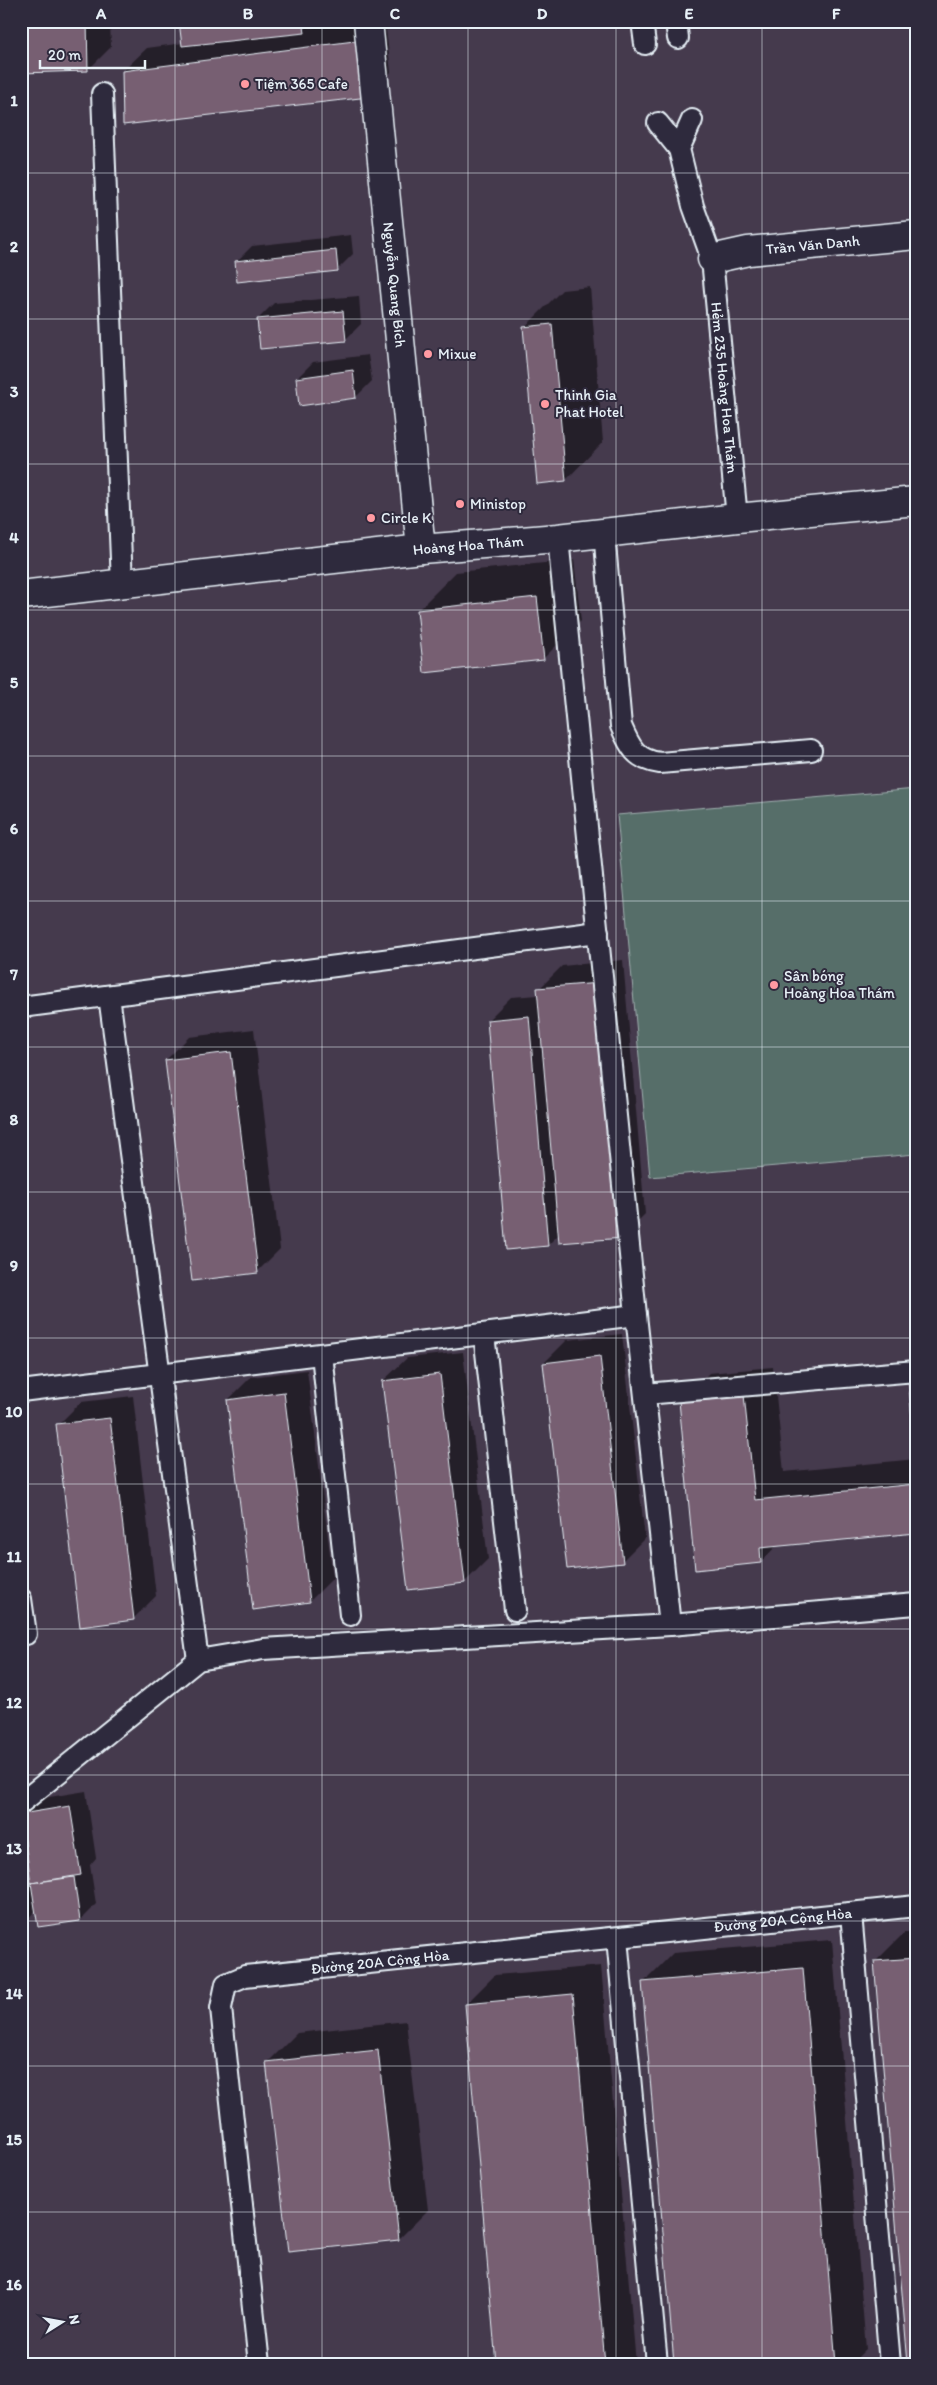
<svg xmlns="http://www.w3.org/2000/svg" width="937" height="2385" viewBox="0 0 937 2385" font-family="Itim,sans-serif">
<rect width="100%" height="100%" fill="#453a4d"/>
<filter id="ink" filterUnits="userSpaceOnUse"><feTurbulence type="fractalNoise" baseFrequency=".02" numOctaves="2"/><feDisplacementMap in="SourceGraphic" scale="10" xChannelSelector="R" yChannelSelector="G"/><feConvolveMatrix kernelMatrix="1 2 1 2 8 2 1 2 1" color-interpolation-filters="sRGB"/></filter>
<g filter="url(#ink)">
<!-- green -->
<path fill="#576e69" stroke="#a0b0b0" d="M916,789V1154L650,1177L617,815Z"/>
<!-- shadow -->
<g fill="#0007">
<path d="M21,21H110L111,47L88,70Z"/>
<path d="M181,21H314L308,28L358,21H385L391,72L368,96L123,71L147,48L183,43Z"/>
<path d="M351,235L353,254L337,270L236,262L252,246Z"/>
<path d="M590,287L603,442L566,480L524,328L562,290Z"/>
<path d="M359,296L361,324L345,340L258,319L274,303Z"/>
<path d="M368,355L372,381L356,397L297,378L313,362Z"/>
<path d="M574,560L581,621L543,659L418,610L456,572Z"/>
<path d="M623,960L645,1214L622,1237L560,1233L548,1245L488,1020L511,997L539,995V989L562,966Z"/>
<path d="M254,1029L280,1249L257,1272L166,1060L189,1037Z"/>
<path d="M622,1334L645,1538L622,1561L544,1363L567,1340Z"/>
<path d="M463,1352L488,1559L465,1582L383,1381L407,1358Z"/>
<path d="M773,1367L784,1472L916,1459V1532L777,1545L761,1562L680,1402L709,1373Z"/>
<path d="M307,1370L333,1578L310,1601L228,1400L251,1377Z"/>
<path d="M133,1396L156,1596L133,1619L58,1425L81,1402Z"/>
<path d="M86,1791L96,1858L90,1865L96,1904L80,1920L36,1910L21,1926V1836L24,1835L21,1815L37,1799Z"/>
<path d="M916,1932V2364L875,1962L904,1933Z"/>
<path d="M832,1940L866,2349L851,2364H676L644,1982L673,1953Z"/>
<path d="M601,1966L636,2364H498L466,2004L495,1975Z"/>
<path d="M406,2021L428,2210L399,2239L268,2062L297,2033Z"/>
</g>
<!-- building -->
<g fill="#775f72" stroke="#e8f1f8">
<path d="M21,21H87L88,71L21,73Z"/>
<path d="M179,21H303L305,33L182,46Z"/>
<path d="M362,40L369,97L123,125L122,71Z"/>
<path d="M336,250L338,271L237,282L235,261Z"/>
<path d="M343,311L346,341L260,349L257,319Z"/>
<path d="M552,324L566,481L537,484L523,327Z"/>
<path d="M353,370L356,398L299,406L296,378Z"/>
<path d="M537,597L544,660L424,673L417,610Z"/>
<path d="M600,983L623,1238L559,1243L537,988Z"/>
<path d="M529,1016L548,1246L506,1250L487,1020Z"/>
<path d="M231,1052L258,1273L192,1281L165,1060Z"/>
<path d="M600,1356L623,1563L567,1569L543,1363Z"/>
<path d="M440,1374L465,1583L408,1590L382,1381Z"/>
<path d="M916,1378V1460L908,1379Z"/>
<path d="M284,1392L310,1602L253,1610L227,1400Z"/>
<path d="M744,1395L755,1500L916,1484V1533L760,1548L761,1563L695,1570L679,1401Z"/>
<path d="M110,1418L134,1620L80,1627L56,1424Z"/>
<path d="M70,1806L81,1875L31,1883L21,1814Z"/>
<path d="M74,1877L80,1921L38,1927L31,1883Z"/>
<path d="M916,1958V2364H908L874,1961Z"/>
<path d="M803,1968L836,2364H674L642,1982Z"/>
<path d="M573,1994L605,2364H496L465,2004Z"/>
<path d="M378,2050L399,2240L288,2252L266,2062Z"/>
</g>
<g fill="none" stroke-linecap="round" stroke-linejoin="round">
<defs>
<g id="lane">
<path d="M642,21L645,44"/>
<path d="M676,21L678,38"/>
<path d="M102,94L122,584"/>
<path id="s1" d="M692,120L679,149L693,206L712,259L737,518"/>
<path d="M658,123L679,149"/>
<path d="M604,532L621,726C630,747 636,760 660,763L811,750"/>
<path d="M558,538L636,1315L670,1625"/>
<path d="M109,996L198,1660"/>
<path d="M21,1007L598,932"/>
<path d="M484,1334L515,1610"/>
<path d="M322,1354L350,1615"/>
<path d="M21,1391L636,1315"/>
<path d="M645,1394L916,1371"/>
<path d="M21,1599L26,1634"/>
<path d="M21,1803L198,1660L263,1649L670,1625L916,1604"/>
<path d="M851,1913L890,2364"/>
<path d="M617,1938L657,2364"/>
<path id="s2" d="M259,2364L221,2008L226,1984L245,1976L916,1906"/>
</g>
<g id="street">
<path id="s3" d="M368,21L421,549"/>
<path id="s4" d="M712,259L748,251L916,235"/>
</g>
<g id="secondary">
<path id="s5" d="M21,595L421,549L558,538L737,518L916,501"/>
</g>
</defs>
<!-- lane casing -->
<use href="#lane" stroke="#e8f1f8" stroke-width="24"/>
<!-- street casing -->
<use href="#street" stroke="#e8f1f8" stroke-width="31"/>
<!-- secondary casing -->
<use href="#secondary" stroke="#e8f1f8" stroke-width="31"/>
<!-- lane -->
<use href="#lane" stroke="#2f2a3d" stroke-width="20"/>
<!-- street -->
<use href="#street" stroke="#2f2a3d" stroke-width="28"/>
<!-- secondary -->
<use href="#secondary" stroke="#2f2a3d" stroke-width="28"/>
</g>
</g>
<!-- grid -->
<path fill="none" stroke="#e8f1f8" stroke-width="1" stroke-opacity="0.55" d="M175,21V2364M322,21V2364M468,21V2364M616,21V2364M762,21V2364M21,173H916M21,319H916M21,464H916M21,610H916M21,756H916M21,901H916M21,1047H916M21,1192H916M21,1338H916M21,1484H916M21,1629H916M21,1775H916M21,1921H916M21,2066H916M21,2212H916"/>
<!-- markers -->
<g fill="#ff9aa2" stroke="#2f2a3d" stroke-width="2">
<circle cx="245" cy="84" r="5"/>
<circle cx="428" cy="354" r="5"/>
<circle cx="545" cy="404" r="5"/>
<circle cx="460" cy="504" r="5"/>
<circle cx="371" cy="518" r="5"/>
<circle cx="774" cy="985" r="5"/>
</g>
<g text-anchor="middle" stroke-width="4" stroke-linejoin="round" paint-order="stroke">
<!-- poi labels -->
<g font-size="15" fill="#e8f1f8" stroke="#2f2a3d" text-anchor="start">
<text x="255" y="89">Tiệm 365 Cafe</text>
<text x="438" y="359">Mixue</text>
<text x="555" y="400">Thinh Gia<tspan x="555" dy="17">Phat Hotel</tspan></text>
<text x="470" y="509">Ministop</text>
<text x="381" y="523">Circle K</text>
<text x="784" y="981">Sân bóng<tspan x="784" dy="17">Hoàng Hoa Thám</tspan></text>
</g>
<!-- street labels -->
<g font-size="15" fill="#e8f1f8" stroke="#2f2a3d">
<text dy="5" stroke="none"><textPath href="#s4" startOffset="102">Trần Văn Danh</textPath></text>
<text dy="5" stroke="none"><textPath href="#s3" startOffset="265">Nguyễn Quang Bích</textPath></text>
<text dy="5" stroke="none"><textPath href="#s1" startOffset="276">Hẻm 235 Hoàng Hoa Thám</textPath></text>
<text dy="5" stroke="none"><textPath href="#s5" startOffset="450">Hoàng Hoa Thám</textPath></text>
<text dy="5" stroke="none"><textPath href="#s2" startOffset="944">Đường 20A Cộng Hòa</textPath></text>
<text dy="5" stroke="none"><textPath href="#s2" startOffset="539">Đường 20A Cộng Hòa</textPath></text>
</g>
</g>
<!-- margin -->
<rect width="937" height="2385" fill="none" stroke="#2f2a3d" stroke-width="55"/>
<!-- north arrow -->
<g transform="translate(62 2322) rotate(79)" stroke="#2f2a3d" stroke-width="4" paint-order="stroke">
<path d="M0-4L9 19L0 12L-9 19Z" fill="#e8f1f8"/>
<text y="-8" font-size="14" font-weight="bold" text-anchor="middle" fill="#e8f1f8">N</text>
</g>
<!-- scale -->
<path d="M40 60v8h105v-8" fill="none" stroke="#e8f1f8" stroke-width="2.5"/>
<text x="48" y="60" font-size="15" fill="#e8f1f8" stroke="#2f2a3d" stroke-width="4" paint-order="stroke">20 m</text>
<rect x="28" y="28" width="882" height="2330" fill="none" stroke="#e8f1f8" stroke-width="2"/>
<g font-size="16" text-anchor="middle" font-weight="bold" fill="#e8f1f8">
<text x="101" y="19">A</text>
<text x="248" y="19">B</text>
<text x="395" y="19">C</text>
<text x="542" y="19">D</text>
<text x="689" y="19">E</text>
<text x="836" y="19">F</text>
<text x="14" y="106">1</text>
<text x="14" y="252">2</text>
<text x="14" y="397">3</text>
<text x="14" y="543">4</text>
<text x="14" y="688">5</text>
<text x="14" y="834">6</text>
<text x="14" y="980">7</text>
<text x="14" y="1125">8</text>
<text x="14" y="1271">9</text>
<text x="14" y="1417">10</text>
<text x="14" y="1562">11</text>
<text x="14" y="1708">12</text>
<text x="14" y="1854">13</text>
<text x="14" y="1999">14</text>
<text x="14" y="2145">15</text>
<text x="14" y="2290">16</text>
</g>
</svg>
